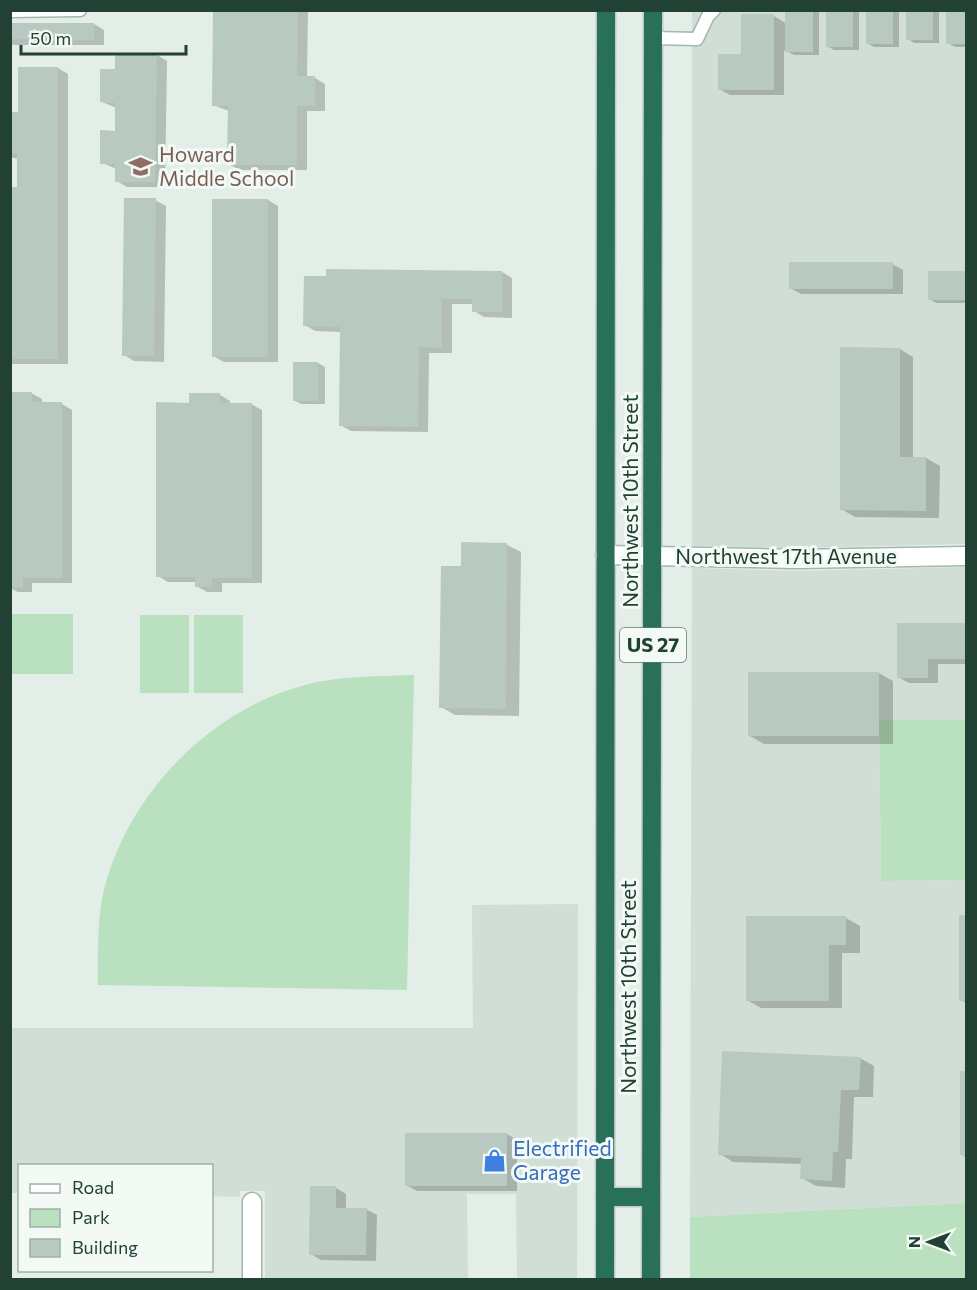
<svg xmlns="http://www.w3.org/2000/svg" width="977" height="1290" viewBox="0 0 977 1290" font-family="Commissioner,sans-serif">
<rect width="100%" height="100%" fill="#e2eee7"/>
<!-- built -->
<g fill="#d0ded6">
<path d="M692,11H966V544L796,548L692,546Z"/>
<path d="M966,567V720L879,721L881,881L966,880V1203L690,1217L692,568L796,571Z"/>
<path d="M578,904L577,1279H517L516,1194H467L468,1279L265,1280V1191H240V1197L212,1196V1166H20L19,1193H11L10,1028H473L472,905Z"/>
</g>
<!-- green -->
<g fill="#b9e1bf">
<path d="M10,614H73V674H11Z"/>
<rect x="140" y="615" width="49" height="78"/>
<rect x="194" y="615" width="49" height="78"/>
<path d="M414,675L407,990L98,985C98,955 97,923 103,894C127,791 218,700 323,681C353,676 384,676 414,675Z"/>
<path d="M879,720H966V880L881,881Z"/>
<path d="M966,1203V1279H690V1217Z"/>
</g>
<!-- shadow -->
<g fill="#0003">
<path d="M214,10H308L307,77L315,78L325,84V111H307V170H239L229,164V111L213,105Z"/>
<path d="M787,10H819V55H794L784,50V95H730L719,89L774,16L787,24Z"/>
<path d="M827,10H859V50H834L827,46Z"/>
<path d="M867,10H899V47H874L867,43Z"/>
<path d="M908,10H939V43H914L908,39Z"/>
<path d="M948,10H966V47H955L948,43Z"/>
<path d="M10,24H94L104,30V45H10Z"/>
<path d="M157,55L167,61L165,187H127L117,181V169L102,163L116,132L117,108L102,102L116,71Z"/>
<path d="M58,68L68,74V364H10V189H18V159L10,157V114H19Z"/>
<path d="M155,200L166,206L164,362L134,361L124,355Z"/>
<path d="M213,200H268L278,206V362H224L213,356Z"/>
<path d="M892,264L903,270V294H801L790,288Z"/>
<path d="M502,272L512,278V318L484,317L474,311V304H452V353H429L428,432L351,431L340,425L341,332L315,331L305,325Z"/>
<path d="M929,273H966V303H936L929,299Z"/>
<path d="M900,349L913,357V458H926L940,466L939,518L855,517L841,509Z"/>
<path d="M318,363L325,367V404H301L294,400Z"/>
<path d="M10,393H31L42,399V404H62L72,410V583H32V592H18L10,588Z"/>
<path d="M220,395L230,401V404H251L262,410V583H222V592H207L196,586V582H168L158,576L190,404Z"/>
<path d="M507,545L521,552L519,716L455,715L441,707L462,568Z"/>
<path d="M898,625H966V664H938V683H909L898,677Z"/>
<path d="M750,673H879L893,681V744H764L750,736Z"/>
<path d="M961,917H966V1003L961,1000Z"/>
<path d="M846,918L860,926V953H842V1008H761L747,1000Z"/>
<path d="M860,1058L874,1066L873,1097H854L852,1159H846L845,1188L816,1186L802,1178V1164L733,1162L720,1154Z"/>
<path d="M961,1073H966V1157L961,1154Z"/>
<path d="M507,1134L517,1140V1191H417L406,1185Z"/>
<path d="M336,1188L346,1194V1209H366L377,1215L376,1261L321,1260L311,1254Z"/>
</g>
<!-- building -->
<g fill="#b7c9c0">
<path d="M213,10H298L297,76H315V106H297V165H227L228,106H212Z"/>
<rect x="785" y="10" width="28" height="42"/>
<rect x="826" y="10" width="27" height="37"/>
<rect x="866" y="10" width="27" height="34"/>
<rect x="906" y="10" width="27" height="30"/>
<rect x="946" y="10" width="20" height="34"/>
<path d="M741,14H774V90H718V54H741Z"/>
<path d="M10,23H94V40L10,39Z"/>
<path d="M115,54H157L155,182H115V164H100V130L115,131V103L100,102V69H115Z"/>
<path d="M18,67H58V359H10V187H17V153H10V112H18Z"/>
<path d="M124,198H156L154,356H122Z"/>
<rect x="212" y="199" width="56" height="158"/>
<rect x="789" y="262" width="104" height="27"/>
<path d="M326,269L502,271V312H472V299H442V348L419,347L418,427L339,426L340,327L303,326L304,276H326Z"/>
<rect x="928" y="271" width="37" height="29"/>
<path d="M840,347L900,348V457H926V511L840,510Z"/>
<rect x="293" y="362" width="25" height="39"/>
<path d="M10,392H32V402H62V578H23V587H10Z"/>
<path d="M189,393H220V403H252V578H212V587H195V577H156V402L189,403Z"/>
<path d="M461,542L507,543L506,709L439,708L441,566H461Z"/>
<path d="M897,623H966V659H928V678H897Z"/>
<rect x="748" y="672" width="131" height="64"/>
<rect x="959" y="915" width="7" height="86"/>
<path d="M746,916H846V945H829V1001H746Z"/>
<path d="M722,1051L861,1057L859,1090H841L838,1152H833L832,1181L800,1179L801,1158L718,1155Z"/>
<rect x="960" y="1071" width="6" height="84"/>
<rect x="405" y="1133" width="102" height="53"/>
<path d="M310,1186H336V1208H367L366,1255H309Z"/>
</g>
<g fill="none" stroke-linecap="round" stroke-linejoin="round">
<defs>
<g id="lane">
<path d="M10,11L80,10"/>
<path d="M653,38L697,39L708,16L714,10"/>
</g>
<g id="street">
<path d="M605,555L796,559L966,556"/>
<path d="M252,1280V1202"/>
</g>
<g id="highway">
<path d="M605,1197H651"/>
<path d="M605,1280L606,10"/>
<path d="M651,1280L653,10"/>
</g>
</defs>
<!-- lane casing -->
<use href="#lane" stroke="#a4b7ae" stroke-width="15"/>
<!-- street casing -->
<use href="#street" stroke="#a4b7ae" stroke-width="21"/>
<!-- highway casing -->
<use href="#highway" stroke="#c1cac6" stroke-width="21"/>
<!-- lane -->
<use href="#lane" stroke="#fff" stroke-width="12"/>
<!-- street -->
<use href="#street" stroke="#fff" stroke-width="18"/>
<!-- highway -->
<use href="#highway" stroke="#28705a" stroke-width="18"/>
</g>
<!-- icons -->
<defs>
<symbol id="school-bare" viewBox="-9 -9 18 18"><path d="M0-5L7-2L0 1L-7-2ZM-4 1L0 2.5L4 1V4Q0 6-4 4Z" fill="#8d6e63" stroke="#f3faf6" stroke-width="2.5" paint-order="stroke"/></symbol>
<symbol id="shop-bare" viewBox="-9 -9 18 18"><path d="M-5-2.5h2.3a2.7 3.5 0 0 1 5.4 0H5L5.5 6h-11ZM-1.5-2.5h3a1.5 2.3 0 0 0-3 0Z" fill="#3f7fe0" stroke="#f3faf6" stroke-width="2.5" paint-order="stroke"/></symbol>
</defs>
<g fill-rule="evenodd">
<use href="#school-bare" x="124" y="150" width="33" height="33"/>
<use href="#shop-bare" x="478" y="1144" width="33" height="33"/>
</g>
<g text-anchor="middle" stroke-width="6" stroke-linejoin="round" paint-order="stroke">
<!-- shield labels -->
<rect fill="#f3faf6" stroke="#5f786e" stroke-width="1.5" x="620" y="628" width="66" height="34" rx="4.5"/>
<g font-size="20" font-weight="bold" fill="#204134">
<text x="653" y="652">US 27</text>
</g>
<!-- education labels -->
<g font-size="21" fill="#785e54" stroke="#f3faf6" text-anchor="start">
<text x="159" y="162">Howard<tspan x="159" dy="24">Middle School</tspan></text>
</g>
<!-- street labels -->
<g font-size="21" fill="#204134" stroke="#f3faf6">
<text transform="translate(631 501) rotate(-90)" y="7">Northwest 10th Street</text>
<text x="786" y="564">Northwest 17th Avenue</text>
<text transform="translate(629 987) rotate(-90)" y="7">Northwest 10th Street</text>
</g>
<!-- shop labels -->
<g font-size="21" fill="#366cbe" stroke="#f3faf6" text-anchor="start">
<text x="513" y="1156">Electrified<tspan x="513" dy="24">Garage</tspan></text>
</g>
</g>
<!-- border -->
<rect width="977" height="1290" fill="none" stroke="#204134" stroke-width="24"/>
<!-- legend -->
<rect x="18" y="1164" width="195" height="108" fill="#f3faf6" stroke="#9fb0a8" stroke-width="1.5"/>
<rect x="30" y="1184" width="30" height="9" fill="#ffffff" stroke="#9fb0a8" stroke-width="1.5"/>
<text x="72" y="1194" font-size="18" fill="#204134">Road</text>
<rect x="30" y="1209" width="30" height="18" fill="#b9e1bf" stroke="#9fb0a8" stroke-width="1.5"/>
<text x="72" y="1224" font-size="18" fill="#204134">Park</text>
<rect x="30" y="1239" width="30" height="18" fill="#b7c9c0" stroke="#9fb0a8" stroke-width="1.5"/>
<text x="72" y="1254" font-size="18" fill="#204134">Building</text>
<!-- north arrow -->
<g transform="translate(929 1242) rotate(270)" stroke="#f3faf6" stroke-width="4.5" paint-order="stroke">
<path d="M0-4.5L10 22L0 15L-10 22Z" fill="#204134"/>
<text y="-9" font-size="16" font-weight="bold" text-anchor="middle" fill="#204134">N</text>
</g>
<!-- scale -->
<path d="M21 45v9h165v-9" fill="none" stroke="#204134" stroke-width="3"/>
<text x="30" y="45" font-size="18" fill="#204134" stroke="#f3faf6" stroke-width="4.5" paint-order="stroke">50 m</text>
</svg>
